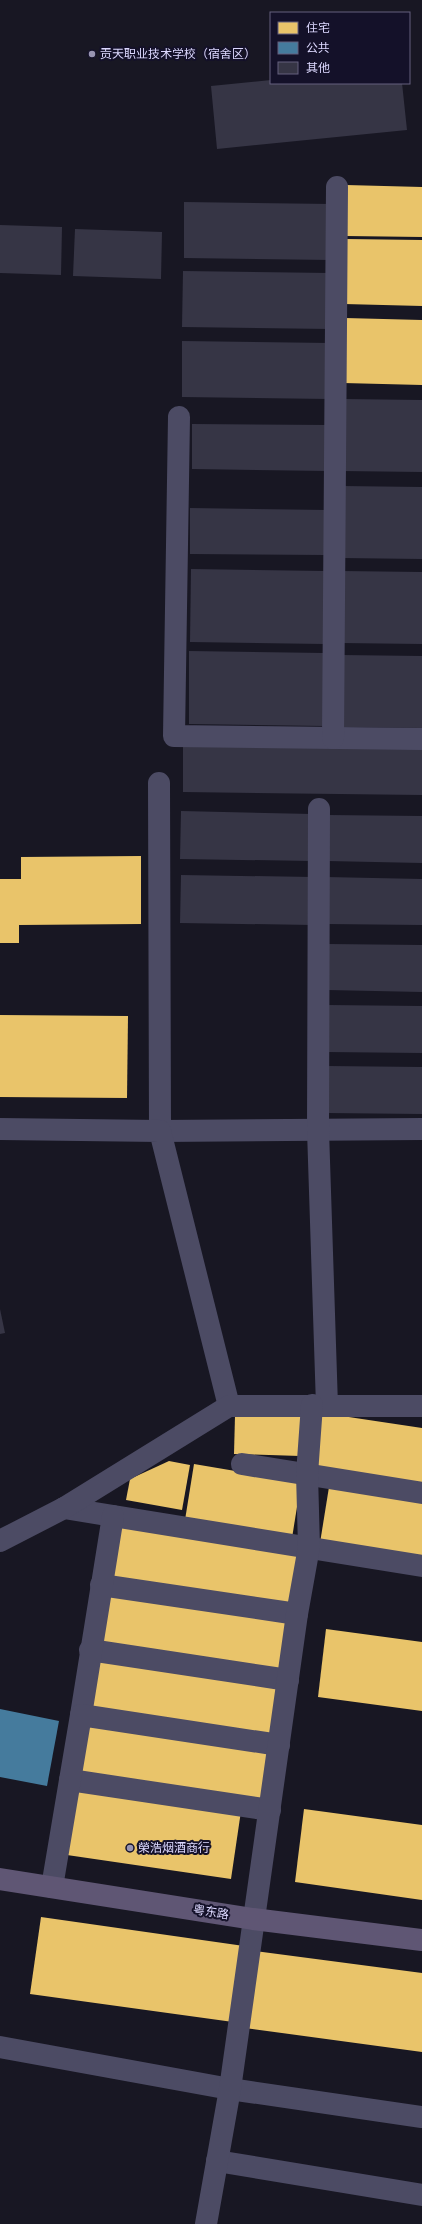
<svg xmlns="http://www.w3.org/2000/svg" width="422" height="2224" viewBox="0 0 422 2224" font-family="'Golos Text','Noto Sans SC',sans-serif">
<rect width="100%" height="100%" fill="#181723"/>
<!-- homes -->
<g fill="#e9c46a">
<path d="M346,185L422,187V237L346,236Z"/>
<path d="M346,239L422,240V306L344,304Z"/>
<path d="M345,318L422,320V385L343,383Z"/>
<path d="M141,856V924L19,925V943H0V879H21V857Z"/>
<path d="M0,1015L128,1016L127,1098L0,1097Z"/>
<path d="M322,1413L422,1428V1486L314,1469Z"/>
<path d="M235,1416L301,1417L300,1456L234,1454Z"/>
<path d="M169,1461L190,1465L182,1510L126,1500L130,1479Z"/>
<path d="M194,1464L301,1482L292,1538L185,1520Z"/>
<path d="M329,1487L422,1501V1559L320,1543Z"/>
<path d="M118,1525L302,1554L294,1607L109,1578Z"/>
<path d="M107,1592L291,1621L283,1674L99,1645Z"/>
<path d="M326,1629L422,1642V1711L318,1697Z"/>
<path d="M97,1657L281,1687L273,1739L88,1710Z"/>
<path d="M86,1722L271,1751L262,1803L78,1775Z"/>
<path d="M76,1787L241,1811L231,1879L67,1855Z"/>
<path d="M304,1809L422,1825V1900L295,1882Z"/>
<path d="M41,1917L244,1946L233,2022L30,1994Z"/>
<path d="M255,1951L422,1973V2052L245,2028Z"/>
</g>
<!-- public -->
<path fill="#457b9d" d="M0,1709L59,1721L47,1786L0,1777Z"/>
<!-- building -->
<g fill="#363545">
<path d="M271,80V83H402L407,130L217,149L211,86Z"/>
<path d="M184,202L332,204L331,260L184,258Z"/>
<path d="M0,225L62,227L61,275L0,273Z"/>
<path d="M75,229L162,232L161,279L73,276Z"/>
<path d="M183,271L330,273V329L182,327Z"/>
<path d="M182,341L330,343L329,399L182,397Z"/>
<path d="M343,399L422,400V472L341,471Z"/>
<path d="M192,424L329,425L328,471L192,469Z"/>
<path d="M342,486L422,487V559L341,558Z"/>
<path d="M190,508L327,510L326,555L190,554Z"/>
<path d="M191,569L325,571L324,644L190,642Z"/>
<path d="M341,571L422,572V644L340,643Z"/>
<path d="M189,651L324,653L323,726L189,724Z"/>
<path d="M341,655L422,656V728L339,727Z"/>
<path d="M183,746L422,749V795L183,792Z"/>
<path d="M181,811L312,814V861L180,859Z"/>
<path d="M327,815L422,816V863L327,861Z"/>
<path d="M181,875L313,877L312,925L180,923Z"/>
<path d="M326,877L422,879V925L326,924Z"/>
<path d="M328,944L422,945V992L327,990Z"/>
<path d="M327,1005L422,1006V1053L326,1052Z"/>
<path d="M327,1066L422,1067V1114L326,1113Z"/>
<path d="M0,1309L5,1333L0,1334Z"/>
</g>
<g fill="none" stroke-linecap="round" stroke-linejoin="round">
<!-- minor -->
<g stroke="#4c4b64" stroke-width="22">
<path d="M179,417L174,736L422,739"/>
<path d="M333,738L337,187"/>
<path d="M159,783L160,1131L422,1129"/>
<path d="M319,809L318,1130L327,1406"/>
<path d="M0,1129L160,1131L229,1406"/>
<path d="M242,1464L422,1493"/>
<path d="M64,1508L422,1566"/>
<path d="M0,1541L64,1508L229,1406H422"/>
<path d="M101,1585L297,1614"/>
<path d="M90,1650L288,1680"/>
<path d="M81,1715L113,1516"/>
<path d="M70,1780L270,1810"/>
<path d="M52,1887L81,1715L279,1745"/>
<path d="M0,2047L230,2089L422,2117"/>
<path d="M217,2161L422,2195"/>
<path d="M206,2224L230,2089L297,1614L309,1547L307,1474L312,1405"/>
</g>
<!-- major -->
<path stroke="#5f5674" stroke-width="22" d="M0,1879L253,1919L422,1940"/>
</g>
<!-- markers -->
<g fill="#9895b2" stroke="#141129" stroke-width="1.5">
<circle cx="92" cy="54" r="4"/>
<circle cx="130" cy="1848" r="4"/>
</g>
<g text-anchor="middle" stroke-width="4" stroke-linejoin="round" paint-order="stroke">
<!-- poi labels -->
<g font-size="12" fill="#ddd9ff" stroke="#141129" text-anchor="start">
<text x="100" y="58">贡天职业技术学校（宿舍区）</text>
<text x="138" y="1852">榮浩烟酒商行</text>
</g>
<!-- street labels -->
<g font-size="12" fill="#ddd9ff" stroke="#141129">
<text transform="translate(211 1912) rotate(9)" y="4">粤东路</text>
</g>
</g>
<!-- legend -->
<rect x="270" y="12" width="140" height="72" fill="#141129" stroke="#64617f"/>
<rect x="278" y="22" width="20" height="12" fill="#e9c46a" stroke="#64617f"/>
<text x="306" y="32" font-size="12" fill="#ddd9ff">住宅</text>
<rect x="278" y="42" width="20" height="12" fill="#457b9d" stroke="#64617f"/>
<text x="306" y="52" font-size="12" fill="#ddd9ff">公共</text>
<rect x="278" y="62" width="20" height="12" fill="#363545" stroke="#64617f"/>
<text x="306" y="72" font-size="12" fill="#ddd9ff">其他</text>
</svg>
